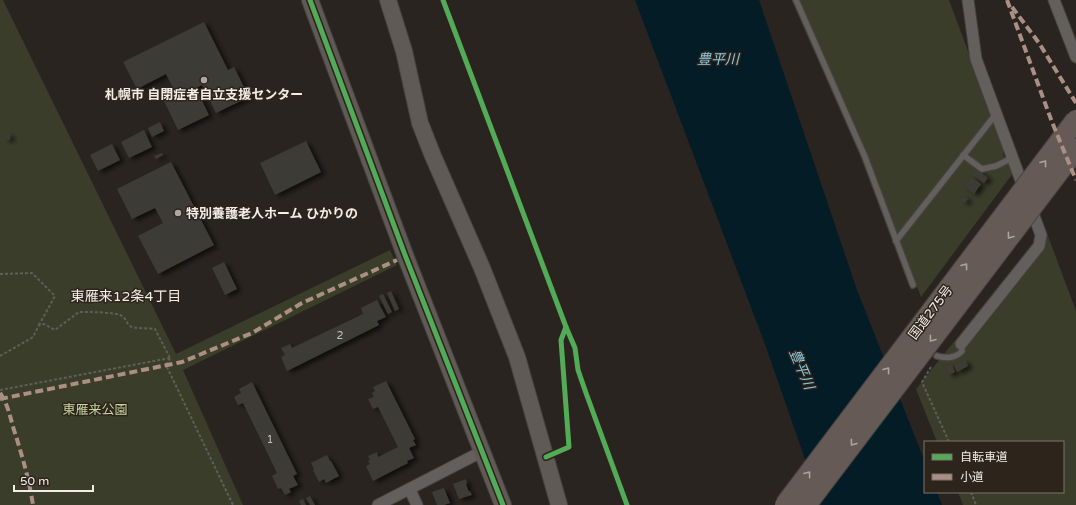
<svg xmlns="http://www.w3.org/2000/svg" width="1076" height="505" viewBox="0 0 1076 505" font-family="'Varela Round','Noto Sans JP',sans-serif">
<defs>
<filter id="shadow"><feDropShadow dx="4.5" dy="2.5" stdDeviation="2" flood-color="#0009"/></filter>
</defs>
<rect width="100%" height="100%" fill="#292420"/>
<!-- green -->
<g fill="#393d2a">
<path d="M0,0H3L176,354L390,250L397,265L183,370L243,505H0Z"/>
<path d="M798,0H949L1004,148L1003,155L1013,173L921,297L868,157Z"/>
<path d="M1045,228L1076,311V505H963L958,492H1063V442H937L916,389Z"/>
</g>
<!-- water -->
<path fill="#041c26" d="M635,0H759L857,290L925,462V492H937L942,505H821L766,347Z"/>
<!-- building -->
<g fill="#3e3a36" filter="url(#shadow)">
<path d="M204,22L228,70L234,67L249,97L216,113L202,85L196,88L209,115L178,130L164,101L176,94L166,74L137,89L123,62Z"/>
<path d="M160,122L164,131L152,137L148,128Z"/>
<path d="M144,130L152,147L129,158L121,142Z"/>
<path d="M5,134H10V140L4,139Z"/>
<path d="M306,141L321,172L275,195L260,163Z"/>
<path d="M112,144L120,160L98,171L90,155Z"/>
<path d="M162,153L163,155L156,159L154,156Z"/>
<path d="M171,162L214,245L158,274L138,236L163,223L155,208L132,219L117,189Z"/>
<path d="M977,169L988,178L984,183L973,175Z"/>
<path d="M971,177L981,184L974,194L964,186Z"/>
<path d="M963,196L968,199L965,203L960,200Z"/>
<path d="M224,262L237,289L225,295L212,268Z"/>
<path d="M391,291L399,309L395,311L387,293Z"/>
<path d="M383,294L392,312L388,314L379,296Z"/>
<path d="M377,300L386,317L377,321L379,325L287,371L281,357L285,355L281,348L290,344L292,348L363,314L361,308Z"/>
<path d="M965,360L968,366L957,372L954,365Z"/>
<path d="M951,364L955,372L949,375L945,367Z"/>
<path d="M386,381L415,439L413,440L416,445L409,448L414,458L407,461L408,463L373,481L366,466L370,464L368,461L370,460L368,456L377,452L378,457L398,447L378,407L373,409L368,399L374,397L372,393L375,391L373,387Z"/>
<path d="M252,382L297,474L293,476L298,485L289,489L291,492L285,495L281,488L278,489L272,476L277,473L243,403L238,405L234,397L241,393L239,389Z"/>
<path d="M327,455L330,461H331L339,476L326,483L324,479L319,482L313,470L314,469L311,463Z"/>
<path d="M466,479L467,483L466,484L469,492L470,491L472,495L459,499L453,484Z"/>
<path d="M444,488L450,503L444,505H437L432,492Z"/>
<path d="M310,496L315,505H310L306,498Z"/>
<path d="M303,499L306,505H301L299,501Z"/>
</g>
<g fill="none" stroke-linecap="round" stroke-linejoin="round">
<defs>
<g id="lane">
<path d="M796,0L865,157L913,285"/>
<path d="M963,155L982,169L996,166L1012,158"/>
<path d="M896,241L996,114"/>
<path d="M937,356C946,359 956,358 962,351L961,344"/>
</g>
<g id="street">
<path d="M1054,0L1076,57"/>
<path d="M961,344L1039,246L1041,235L976,59L968,0"/>
<path d="M410,490L417,505"/>
<path d="M378,505L483,451"/>
</g>
<g id="secondary">
<path d="M310,0L405,255L503,505"/>
<path d="M388,0L404,51L420,123L433,156L482,268L517,357L559,505"/>
</g>
</defs>
<!-- lane casing -->
<use href="#lane" stroke="#46433f" stroke-width="8"/>
<!-- street casing -->
<use href="#street" stroke="#46433f" stroke-width="13"/>
<!-- secondary casing -->
<use href="#secondary" stroke="#46433f" stroke-width="18"/>
<!-- path -->
<g stroke="#605d5a" stroke-width="2" stroke-dasharray="3 2" stroke-linecap="butt">
<path d="M0,274L32,273L55,296L39,325"/>
<path d="M0,356L33,337L39,325L44,324L55,330L79,312C89,312 112,312 120,315C126,317 126,323 130,326C134,329 149,328 155,329L170,358"/>
<path d="M170,358L166,365L233,505"/>
<path d="M931,367L922,382L949,442"/>
<path d="M0,390L170,358"/>
<path d="M971,492L976,505"/>
</g>
<!-- lane -->
<use href="#lane" stroke="#635f5c" stroke-width="5.5"/>
<!-- street -->
<use href="#street" stroke="#635f5c" stroke-width="11"/>
<!-- secondary -->
<use href="#secondary" stroke="#605a56" stroke-width="16"/>
<defs>
<g id="highway-bridge">
<path d="M785,505L1076,120"/>
<path d="M806,505L1076,149"/>
</g>
</defs>
<!-- highway-bridge casing -->
<use href="#highway-bridge" stroke="#46433f" stroke-width="22" stroke-linecap="butt"/>
<!-- highway-bridge -->
<use href="#highway-bridge" stroke="#655a56" stroke-width="20"/>
<!-- quiet -->
<g stroke="#ac8f84" stroke-width="4" stroke-dasharray="8 4" stroke-linecap="butt">
<path d="M1007,0L1052,122L1076,180"/>
<path d="M1012,7L1039,43L1076,103"/>
<path d="M0,393C8,404 10,417 14,430C22,455 29,479 33,505"/>
<path d="M0,399L182,362L252,333L302,303L397,260"/>
</g>
<defs>
<g id="cycleway">
<path d="M310,0L405,255L503,505"/>
<path d="M443,0L566,327"/>
<path d="M546,457L569,447L561,340L566,327L575,348L578,370L586,393L627,505"/>
</g>
</defs>
<!-- cycleway casing -->
<use href="#cycleway" stroke="#2d241c" stroke-width="8"/>
<!-- cycleway -->
<use href="#cycleway" stroke="#51ab58" stroke-width="5"/>
</g>
<!-- one-way arrows -->
<defs><path id="oneway-chevron" d="M-2-3.5L2.5 0L-2 3.5" fill="none" stroke-width="1.6" stroke-linecap="round" stroke-linejoin="round"/></defs>
<g stroke="#aca49e">
<use href="#oneway-chevron" transform="translate(1044 163) rotate(-53)"/>
<use href="#oneway-chevron" transform="translate(1010 236) rotate(127)"/>
<use href="#oneway-chevron" transform="translate(965 266) rotate(-53)"/>
<use href="#oneway-chevron" transform="translate(932 339) rotate(127)"/>
<use href="#oneway-chevron" transform="translate(887 370) rotate(-53)"/>
<use href="#oneway-chevron" transform="translate(853 443) rotate(127)"/>
<use href="#oneway-chevron" transform="translate(808 474) rotate(-53)"/>
</g>
<!-- markers -->
<g fill="#aca7a1" stroke="#2d241c" stroke-width="1.5">
<circle cx="204" cy="80" r="4"/>
<circle cx="178" cy="213" r="4"/>
</g>
<g text-anchor="middle" stroke-width="3" stroke-linejoin="round" paint-order="stroke">
<!-- number labels -->
<g font-size="11" fill="#c6c0bb">
<text x="340" y="339">2</text>
<text x="270" y="443">1</text>
</g>
<!-- poi labels -->
<g font-size="13" font-weight="bold" fill="#f3ede7" stroke="#2d241c">
<text x="204" y="99">札幌市 自閉症者自立支援センター</text>
<text x="186" y="218" text-anchor="start">特別養護老人ホーム ひかりの</text>
</g>
<!-- street labels -->
<g font-size="13" fill="#f3ede7" stroke="#2d241c">
<text transform="translate(930 312) rotate(-53)" y="5">国道275号</text>
</g>
<!-- park labels -->
<g font-size="13" fill="#c3d49e" stroke="#2d241c">
<text x="95" y="414">東雁来公園</text>
</g>
<!-- water labels -->
<g font-size="14" font-style="italic" fill="#8bcbe4" stroke="#2d241c">
<text x="718" y="64">豊平川</text>
<text transform="translate(802 369) rotate(67)" y="5">豊平川</text>
</g>
<!-- neighbourhood labels -->
<g font-size="14" fill="#f3ede7" stroke="#2d241c">
<text x="126" y="301">東雁来12条4丁目</text>
</g>
</g>
<!-- legend -->
<rect x="924" y="441" width="140" height="52" fill="#2d241c" stroke="#7c746d"/>
<rect x="932" y="454" width="20" height="6" fill="#51ab58" stroke="#7c746d"/>
<text x="960" y="461" font-size="12" fill="#f3ede7">自転車道</text>
<rect x="932" y="474" width="20" height="6" fill="#ac8f84" stroke="#7c746d"/>
<text x="960" y="481" font-size="12" fill="#f3ede7">小道</text>
<!-- scale -->
<path d="M14 485v6h79v-6" fill="none" stroke="#f3ede7" stroke-width="2"/>
<text x="20" y="485" font-size="12" fill="#f3ede7" stroke="#2d241c" stroke-width="3" paint-order="stroke">50 m</text>
</svg>
